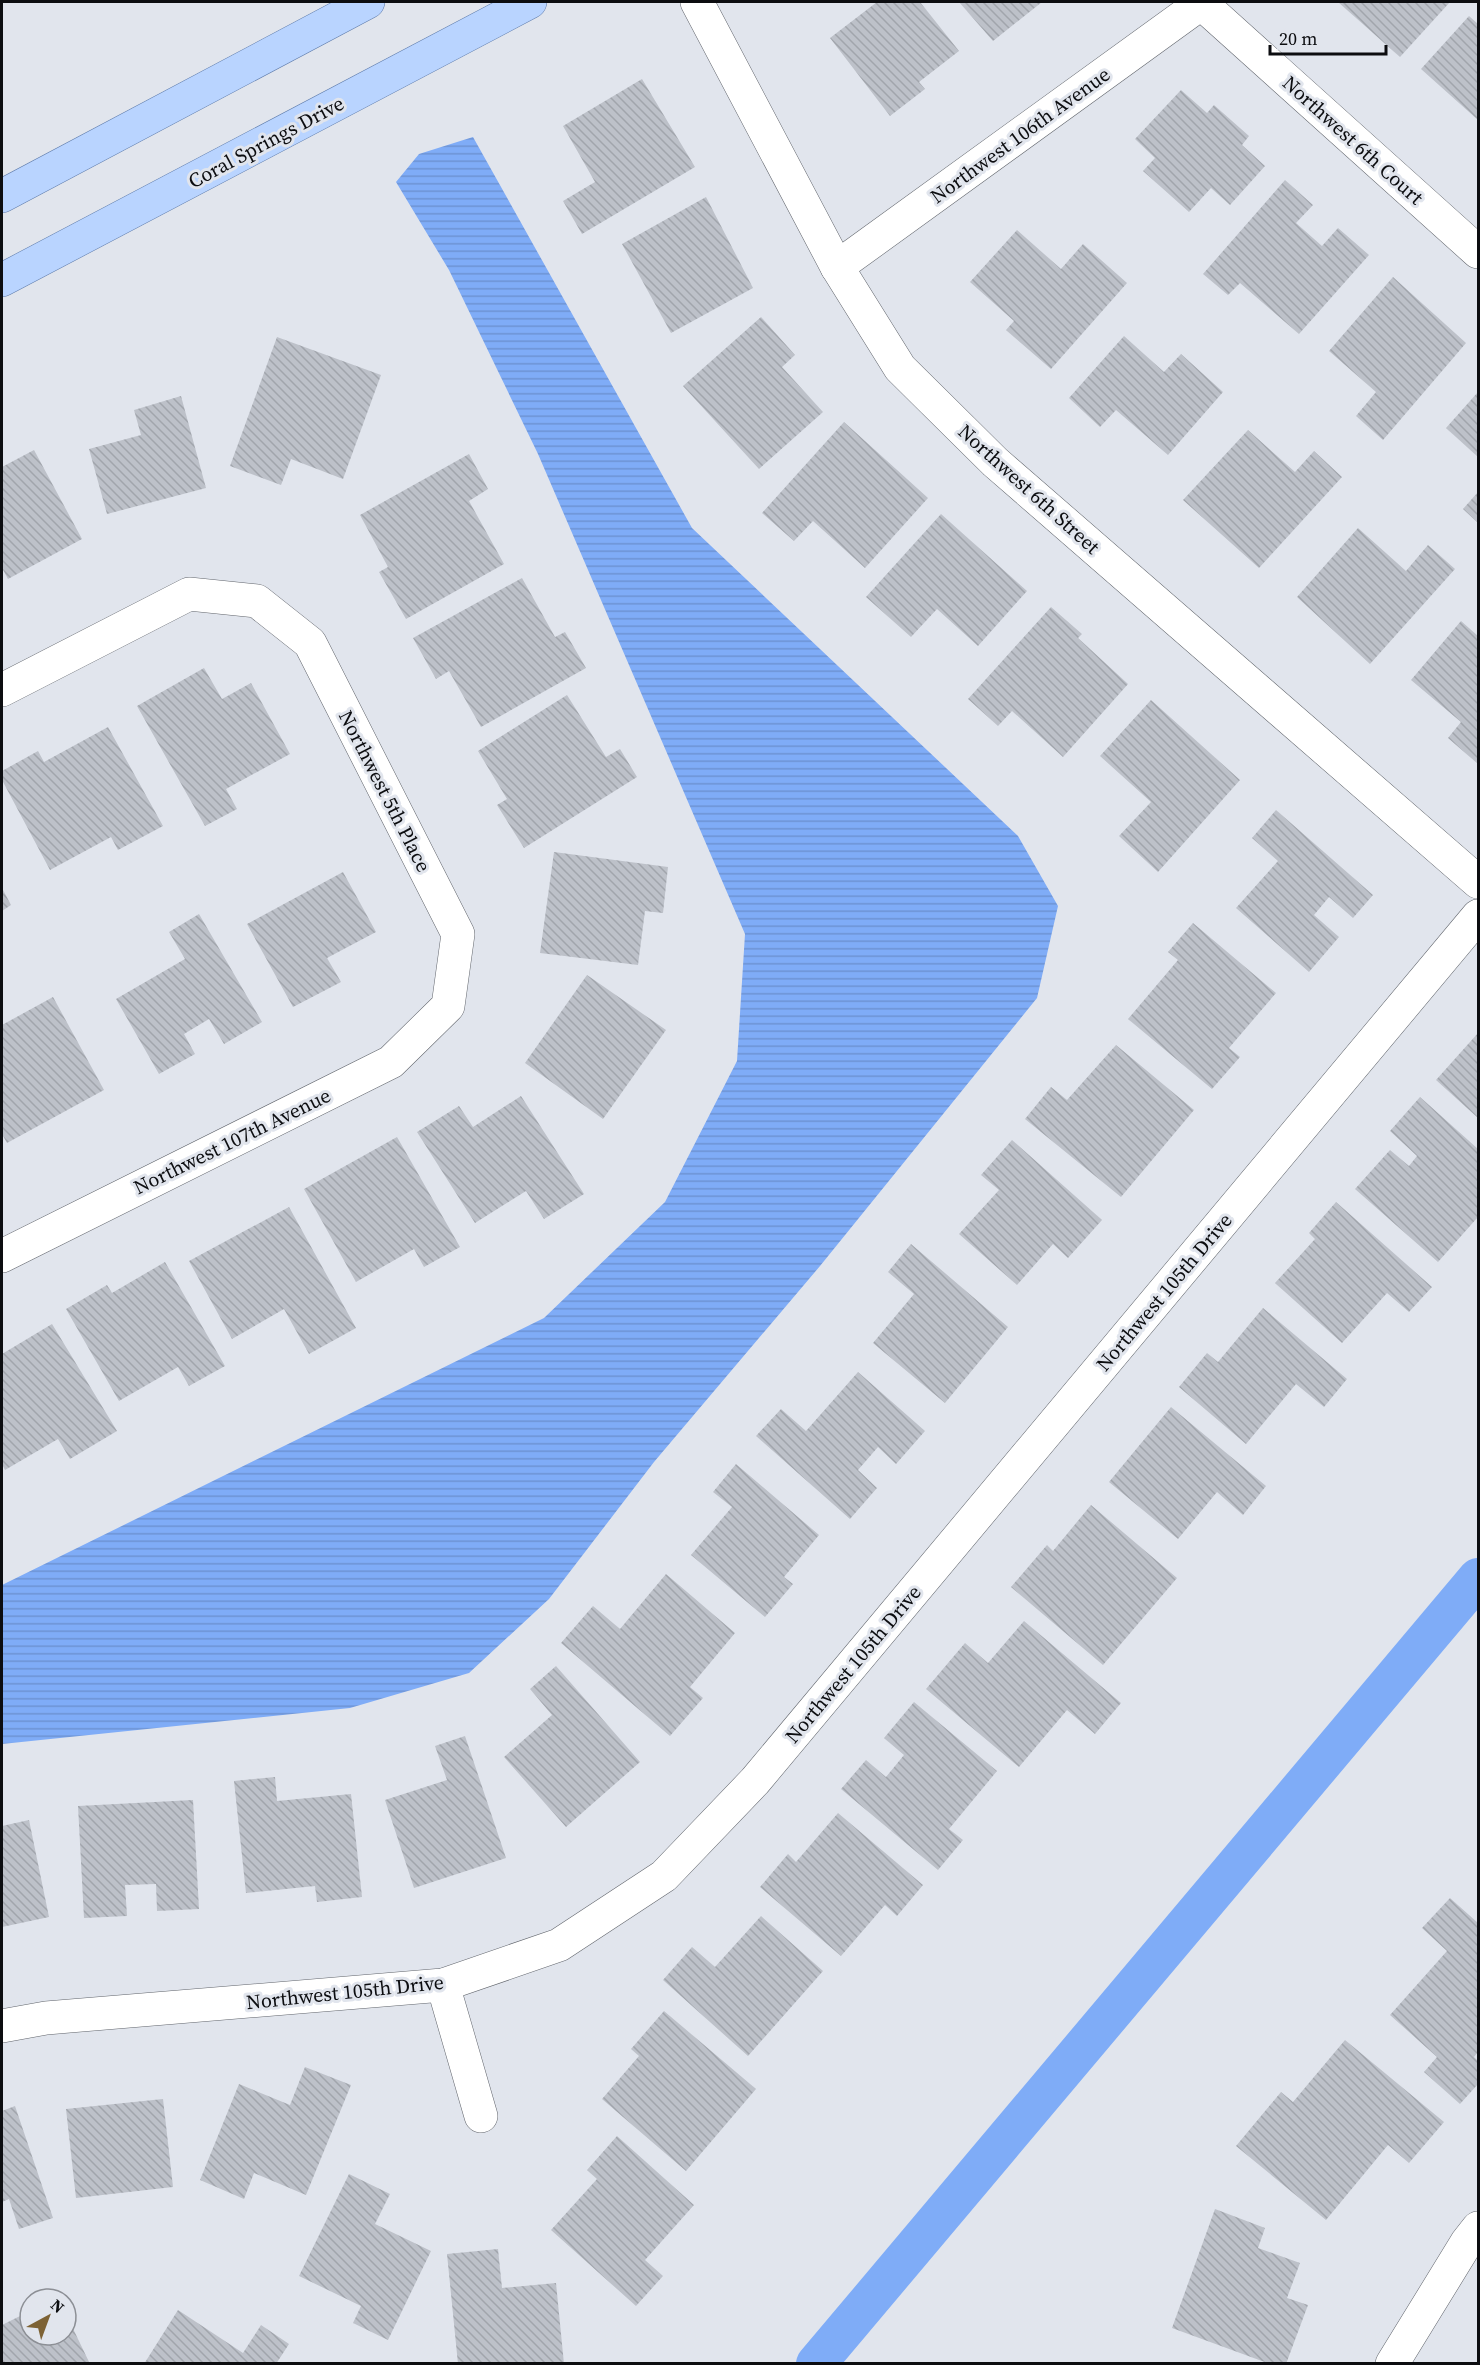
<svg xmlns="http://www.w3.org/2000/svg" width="1480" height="2365" viewBox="0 0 1480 2365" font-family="'Source Serif 4',serif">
<defs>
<pattern id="water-rules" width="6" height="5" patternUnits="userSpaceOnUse" patternTransform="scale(1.5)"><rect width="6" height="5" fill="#7facf7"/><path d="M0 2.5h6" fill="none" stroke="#6d93d3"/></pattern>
<pattern id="building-back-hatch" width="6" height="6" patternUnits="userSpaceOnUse" patternTransform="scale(1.5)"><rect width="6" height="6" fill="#bdc1c9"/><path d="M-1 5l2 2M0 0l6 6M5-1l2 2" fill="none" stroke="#a1a5ac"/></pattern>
</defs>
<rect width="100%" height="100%" fill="#e1e5ed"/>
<!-- water -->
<path fill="url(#water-rules)" d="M473,137L692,528L1018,836L1058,906L1037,998L820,1266L654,1462L549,1599L469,1673L350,1708L2,1744V1585L544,1318L665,1202L737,1061L745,934L538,454L449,270L396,182L419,154Z"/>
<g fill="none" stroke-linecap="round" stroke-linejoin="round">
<!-- canal -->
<path stroke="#7facf7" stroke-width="40" d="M816,2364L1478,1578"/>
</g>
<!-- building -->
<g fill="url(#building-back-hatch)">
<path d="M877,2H920L959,51L919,82L925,89L890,116L830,38Z"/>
<path d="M959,2H1042L993,41Z"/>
<path d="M1338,2H1450L1400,57Z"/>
<path d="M1469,16L1478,24V120L1421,69Z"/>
<path d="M642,79L695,167L582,234L563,201L595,182L563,126Z"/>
<path d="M1181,90L1207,113L1214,105L1249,136L1242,145L1265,166L1230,205L1211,188L1189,212L1143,171L1155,158L1135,139Z"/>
<path d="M1285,180L1313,205L1296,223L1322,246L1338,228L1369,255L1299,334L1240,283L1228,295L1203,274Z"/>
<path d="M706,197L753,288L671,333L622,244Z"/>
<path d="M1017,230L1061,269L1083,244L1127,283L1051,369L1006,330L1014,321L970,282Z"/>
<path d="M1393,277L1466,343L1383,440L1356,416L1376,392L1329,351Z"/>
<path d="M761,317L795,355L782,367L823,412L759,469L683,386Z"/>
<path d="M1124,336L1164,372L1181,354L1223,392L1168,455L1116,410L1100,427L1069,398Z"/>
<path d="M277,337L381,375L343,479L291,459L281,485L230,466Z"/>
<path d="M1478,392V457L1446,428Z"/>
<path d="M181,396L206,488L107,514L89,449L141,435L134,410Z"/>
<path d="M844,422L928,498L865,568L813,521L794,541L762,513Z"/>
<path d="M1248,430L1295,472L1314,451L1342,477L1259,568L1183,500Z"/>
<path d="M34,450L82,539L8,579L2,568V467Z"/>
<path d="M469,454L488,489L469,501L504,564L406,619L379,572L388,567L360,515Z"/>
<path d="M1478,492V523L1463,509Z"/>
<path d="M941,514L1027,591L978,646L937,609L911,637L866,597Z"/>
<path d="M1358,528L1406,571L1428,545L1455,569L1370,664L1297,597Z"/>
<path d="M522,578L555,637L565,632L586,668L481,727L449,671L436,679L413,638Z"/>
<path d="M1051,607L1082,634L1078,638L1128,684L1063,757L1012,711L998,726L968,699Z"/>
<path d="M1461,621L1478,636V764L1448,738L1461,722L1411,680Z"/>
<path d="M204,668L222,699L251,683L290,754L226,789L237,809L205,826L137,706Z"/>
<path d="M567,695L606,757L620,749L637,777L524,848L497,805L507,799L478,751Z"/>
<path d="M1151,700L1240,780L1158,872L1119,836L1151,802L1100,756Z"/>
<path d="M108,727L163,826L118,850L111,837L50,870L2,780V771L38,751L44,762Z"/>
<path d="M1276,810L1373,895L1353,918L1329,897L1314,915L1339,937L1309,972L1236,908L1278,861L1252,838Z"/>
<path d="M554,852L668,867L663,913L645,911L638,965L540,953Z"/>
<path d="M343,872L376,932L327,958L341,982L293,1007L247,924Z"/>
<path d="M2,888L11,905L2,911Z"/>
<path d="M199,914L262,1022L224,1044L209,1019L184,1034L195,1054L159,1074L116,999L185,959L169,932Z"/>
<path d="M1193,923L1276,993L1229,1048L1240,1057L1212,1089L1128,1019L1178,960L1168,952Z"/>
<path d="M587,975L666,1030L603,1119L525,1063Z"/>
<path d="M53,997L104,1090L7,1143L2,1134V1025Z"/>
<path d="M1478,1033V1118L1436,1080Z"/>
<path d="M1116,1045L1194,1110L1121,1197L1025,1119L1051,1087L1067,1100Z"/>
<path d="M521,1096L584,1194L544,1219L526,1191L475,1223L417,1132L459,1106L473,1127Z"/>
<path d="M1420,1097L1478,1149V1217L1438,1262L1355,1189L1390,1150L1409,1166L1417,1156L1390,1131Z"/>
<path d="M397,1137L460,1247L424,1267L414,1249L356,1282L304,1189Z"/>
<path d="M1012,1140L1102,1220L1068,1258L1053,1244L1017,1285L959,1234L999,1190L981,1175Z"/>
<path d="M1336,1202L1432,1287L1409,1312L1387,1293L1342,1343L1275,1283L1315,1239L1309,1233Z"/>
<path d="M289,1207L356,1328L309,1354L284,1309L232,1339L189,1261Z"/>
<path d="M911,1244L1008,1327L945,1403L873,1343L914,1294L888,1272Z"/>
<path d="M165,1262L225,1366L189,1386L178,1367L119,1401L66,1309L107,1285L112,1293Z"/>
<path d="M1263,1308L1347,1379L1324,1407L1296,1384L1246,1444L1179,1387L1207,1353L1218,1362Z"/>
<path d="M52,1324L117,1431L70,1459L58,1439L5,1470L2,1464V1354Z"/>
<path d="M858,1372L925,1431L896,1464L878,1447L858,1470L877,1488L850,1519L756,1436L781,1409L806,1431Z"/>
<path d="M1171,1407L1266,1486L1243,1515L1217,1492L1178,1539L1109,1482Z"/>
<path d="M736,1464L819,1535L784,1577L793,1584L765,1617L691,1555L732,1507L713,1492Z"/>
<path d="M1091,1505L1177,1578L1103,1665L1011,1587L1047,1545L1053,1551Z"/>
<path d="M666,1574L735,1633L690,1687L703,1698L670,1736L561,1643L593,1606L620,1629Z"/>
<path d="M1024,1621L1121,1703L1095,1734L1067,1710L1019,1767L926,1689L965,1643L988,1663Z"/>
<path d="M556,1666L640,1762L566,1827L504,1757L552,1715L530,1689Z"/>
<path d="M914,1702L997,1771L949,1829L963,1840L938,1870L841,1789L866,1760L886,1777L904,1755L884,1738Z"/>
<path d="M465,1736L506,1858L414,1888L385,1800L447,1780L435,1746Z"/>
<path d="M275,1777L277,1801L351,1794L362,1897L317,1902L315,1886L246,1893L234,1781Z"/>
<path d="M193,1800L199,1909L157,1911L156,1884L125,1885L127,1916L84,1918L78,1806Z"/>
<path d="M838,1813L923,1885L897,1916L885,1905L841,1956L760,1887L788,1854L796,1862Z"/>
<path d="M29,1820L49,1917L2,1927V1826Z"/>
<path d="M1450,1898L1478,1923V2052L1474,2057L1478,2061V2084L1460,2104L1424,2072L1437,2057L1390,2015L1447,1951L1422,1928Z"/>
<path d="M761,1916L823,1971L748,2056L663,1980L692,1947L715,1967Z"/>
<path d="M664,2011L756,2089L686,2171L602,2099L639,2056L631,2049Z"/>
<path d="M1345,2040L1444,2122L1409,2163L1388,2145L1326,2220L1236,2146L1281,2092L1293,2102Z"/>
<path d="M305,2067L351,2085L306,2195L254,2173L244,2199L200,2180L239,2084L290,2105Z"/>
<path d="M163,2099L173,2187L76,2198L66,2109Z"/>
<path d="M15,2106L53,2218L19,2229L9,2199L2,2202V2111Z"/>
<path d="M617,2136L694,2205L645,2260L663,2276L636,2306L551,2230L597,2179L587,2170Z"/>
<path d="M349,2174L390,2194L375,2224L431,2251L388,2340L353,2323L361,2306L299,2276Z"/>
<path d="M1215,2209L1265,2228L1258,2248L1300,2263L1287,2298L1308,2305L1286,2364H1270L1172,2328Z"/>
<path d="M498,2249L502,2288L556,2283L564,2364H458L447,2254Z"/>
<path d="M178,2310L243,2353L261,2325L289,2344L276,2364H144Z"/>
<path d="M30,2311V2335H66V2314L90,2364H2V2325Z"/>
</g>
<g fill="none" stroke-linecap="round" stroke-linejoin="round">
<defs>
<g id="minor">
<path d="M697,2L837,267L900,368L995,462L1478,882"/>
<path d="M1201,3L1478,252"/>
<path d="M837,267L1203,2"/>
<path d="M2,690L189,594L257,601L310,643L458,934L448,1006L391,1062L2,1256"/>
<path d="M443,1985L481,2116"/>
<path d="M2,2026L46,2018L443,1985L559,1945L664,1876L755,1781L1478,916"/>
<path d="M1392,2364L1467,2242L1478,2228"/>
</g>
<g id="major">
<path d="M2,196L368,2"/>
<path d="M2,280L530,2"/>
</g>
</defs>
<!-- minor casing -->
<use href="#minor" stroke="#61656c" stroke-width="34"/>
<!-- major casing -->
<use href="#major" stroke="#5f7cab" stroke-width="34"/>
<!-- minor -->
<use href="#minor" stroke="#fff" stroke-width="33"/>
<!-- major -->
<use href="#major" stroke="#b9d4ff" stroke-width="33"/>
</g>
<g text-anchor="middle" stroke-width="6" stroke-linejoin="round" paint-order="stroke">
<!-- street labels -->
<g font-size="20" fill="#0c0d10" stroke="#e1e5ed">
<text transform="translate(1020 135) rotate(-36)" y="7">Northwest 106th Avenue</text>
<text transform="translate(1353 140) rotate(42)" y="7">Northwest 6th Court</text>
<text transform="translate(266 142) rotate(-28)" y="7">Coral Springs Drive</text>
<text transform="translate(1029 489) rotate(42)" y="7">Northwest 6th Street</text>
<text transform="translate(385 791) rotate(63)" y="7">Northwest 5th Place</text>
<text transform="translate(232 1141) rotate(-26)" y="7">Northwest 107th Avenue</text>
<text transform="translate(1164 1292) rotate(-50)" y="7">Northwest 105th Drive</text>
<text transform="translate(853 1664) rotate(-50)" y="7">Northwest 105th Drive</text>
<text transform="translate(345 1992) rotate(-6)" y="7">Northwest 105th Drive</text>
</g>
</g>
<!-- border -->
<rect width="1480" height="2365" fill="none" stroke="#0c0d10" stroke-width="6"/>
<!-- north arrow -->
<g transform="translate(48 2317) rotate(41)"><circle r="28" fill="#e1e5ed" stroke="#8c8f95" stroke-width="1.5"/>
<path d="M0-4.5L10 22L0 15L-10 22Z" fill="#7d6234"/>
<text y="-9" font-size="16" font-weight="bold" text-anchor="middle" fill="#0c0d10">N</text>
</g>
<!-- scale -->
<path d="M1270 45v9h116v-9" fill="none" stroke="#0c0d10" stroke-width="3"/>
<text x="1279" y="45" font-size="18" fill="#0c0d10" stroke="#e1e5ed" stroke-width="4.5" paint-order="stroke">20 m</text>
</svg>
